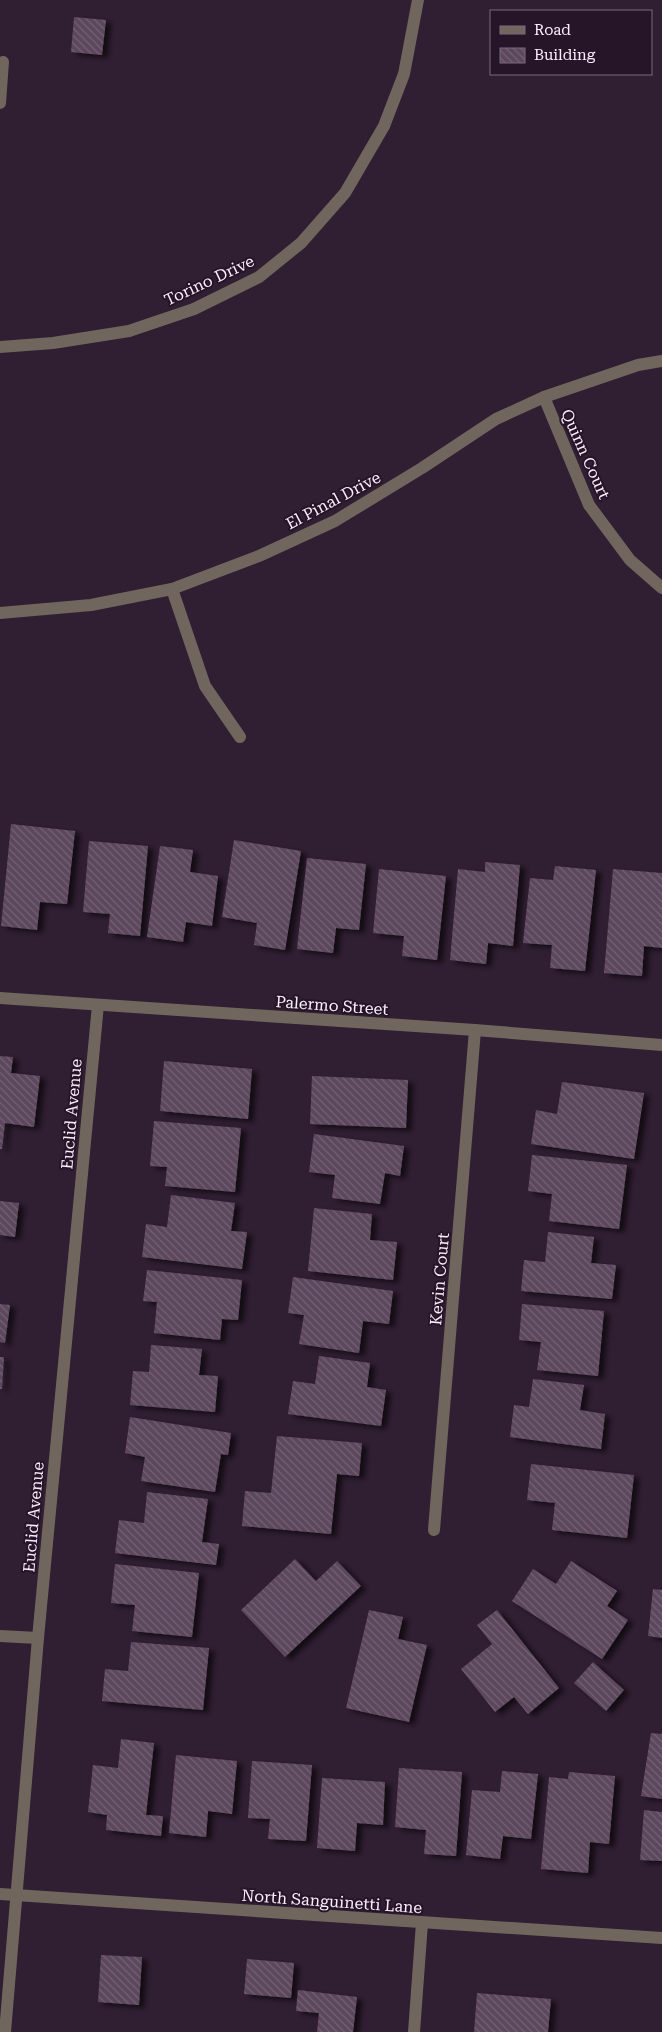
<svg xmlns="http://www.w3.org/2000/svg" width="662" height="2032" viewBox="0 0 662 2032" font-family="'Roboto Serif',serif">
<defs>
<pattern id="building-back-hatch" width="6" height="6" patternUnits="userSpaceOnUse" patternTransform="scale(1.25)"><rect width="6" height="6" fill="#5c475d"/><path d="M-1 5l2 2M0 0l6 6M5-1l2 2" fill="none" stroke="#746275"/></pattern>
<filter id="shadow"><feDropShadow dx="5.5" dy="3" stdDeviation="2.5" flood-color="#0009"/></filter>
</defs>
<rect width="100%" height="100%" fill="#301e32"/>
<!-- building -->
<g fill="url(#building-back-hatch)" filter="url(#shadow)">
<path d="M74,17L106,20L102,55L71,52Z"/>
<path d="M11,824L75,831L67,904L40,902L37,930L1,926Z"/>
<path d="M234,840L301,851L285,950L254,945L257,923L222,917Z"/>
<path d="M89,841L148,846L140,936L108,933L110,914L83,912Z"/>
<path d="M160,846L193,850L190,872L218,876L212,926L186,922L183,942L147,937Z"/>
<path d="M307,858L366,864L359,930L336,928L333,953L297,949Z"/>
<path d="M485,862L520,865L513,946L488,943L486,964L450,960L458,869L485,872Z"/>
<path d="M555,866L596,870L585,971L550,968L552,945L523,943L530,878L553,880Z"/>
<path d="M379,869L446,876L437,960L402,956L404,936L373,933Z"/>
<path d="M613,869L662,873V948L644,946L642,976L604,973Z"/>
<path d="M0,1056L13,1057L11,1073L40,1076L34,1127L5,1123L2,1149H0Z"/>
<path d="M164,1061L252,1069L248,1119L160,1111Z"/>
<path d="M312,1076L408,1080L406,1128L310,1124Z"/>
<path d="M562,1082L644,1093L634,1159L531,1144L536,1110L557,1114Z"/>
<path d="M154,1121L241,1128L235,1192L165,1186L167,1167L150,1166Z"/>
<path d="M314,1134L404,1146L400,1176L385,1173L380,1204L332,1198L335,1175L309,1172Z"/>
<path d="M532,1155L627,1165L619,1229L549,1221L552,1194L528,1191Z"/>
<path d="M171,1195L235,1203L231,1231L247,1232L242,1269L142,1257L146,1224L167,1227Z"/>
<path d="M0,1201L19,1203L15,1237L0,1235Z"/>
<path d="M314,1208L372,1214L370,1240L397,1242L393,1280L308,1271Z"/>
<path d="M548,1232L594,1237L591,1263L616,1265L612,1299L521,1291L524,1260L545,1262Z"/>
<path d="M147,1270L242,1280L238,1320L222,1319L220,1340L154,1333L157,1302L143,1301Z"/>
<path d="M293,1277L393,1291L389,1324L363,1321L359,1353L299,1344L304,1315L288,1313Z"/>
<path d="M0,1304L10,1305L5,1343L0,1342Z"/>
<path d="M522,1304L604,1311L598,1376L537,1370L541,1342L519,1340Z"/>
<path d="M151,1345L202,1349L199,1375L218,1376L215,1412L130,1405L133,1371L149,1372Z"/>
<path d="M319,1356L370,1363L367,1387L386,1390L381,1426L288,1414L293,1381L315,1384Z"/>
<path d="M0,1357H4L2,1389H0Z"/>
<path d="M533,1379L584,1385L580,1410L605,1414L601,1449L510,1437L514,1405L529,1407Z"/>
<path d="M130,1417L231,1433L228,1455L221,1454L215,1492L141,1481L145,1457L125,1453Z"/>
<path d="M277,1436L362,1443L359,1476L337,1474L331,1534L242,1526L245,1491L271,1493Z"/>
<path d="M531,1464L634,1475L627,1538L552,1530L555,1503L527,1500Z"/>
<path d="M147,1492L208,1499L202,1542L219,1544L216,1565L115,1553L119,1520L144,1523Z"/>
<path d="M295,1559L316,1581L337,1561L361,1586L285,1657L241,1610Z"/>
<path d="M571,1561L617,1591L607,1606L628,1620L602,1659L512,1601L533,1569L556,1584Z"/>
<path d="M115,1564L199,1573L192,1637L132,1631L135,1605L111,1603Z"/>
<path d="M653,1589L662,1590V1638L648,1636Z"/>
<path d="M369,1610L403,1617L398,1639L427,1645L409,1722L346,1708Z"/>
<path d="M497,1610L559,1688L528,1714L514,1697L495,1712L461,1669L492,1644L477,1625Z"/>
<path d="M131,1642L209,1648L203,1710L102,1701L105,1669L128,1671Z"/>
<path d="M593,1662L624,1690L606,1711L574,1683Z"/>
<path d="M651,1733L662,1734V1799L641,1796Z"/>
<path d="M121,1739L154,1743L146,1815L163,1816L161,1836L106,1830L107,1815L88,1812L93,1765L118,1768Z"/>
<path d="M176,1755L237,1761L232,1814L208,1811L206,1837L169,1833Z"/>
<path d="M252,1761L312,1765L306,1841L268,1839L270,1819L248,1818Z"/>
<path d="M399,1768L462,1772L456,1856L424,1854L426,1830L395,1827Z"/>
<path d="M502,1771L538,1774L531,1839L503,1836L500,1859L466,1855L472,1790L500,1792Z"/>
<path d="M569,1772L615,1776L609,1844L590,1842L588,1873L541,1869L549,1777L568,1779Z"/>
<path d="M322,1778L385,1782L383,1825L357,1823L355,1851L317,1848Z"/>
<path d="M644,1810L662,1812V1861L640,1860Z"/>
<path d="M101,1955L142,1957L139,2005L98,2002Z"/>
<path d="M247,1959L294,1963L291,1998L244,1994Z"/>
<path d="M298,1990L357,1997L353,2032H317L319,2013L296,2011Z"/>
<path d="M477,1993L551,1999L548,2032H474Z"/>
</g>
<g fill="none" stroke-linecap="round" stroke-linejoin="round">
<!-- street -->
<g stroke="#71665d" stroke-width="12">
<path d="M0,103L3,62"/>
<path d="M0,347L53,343L129,331L194,309L259,277L301,243L345,193L384,126L404,74L418,0"/>
<path d="M544,397L589,505L630,560L662,588"/>
<path d="M172,589L205,686L240,737"/>
<path d="M0,613L91,605L172,589L259,556L335,521L422,468L496,419L544,397L638,365L662,361"/>
<path d="M0,998L475,1030L662,1045"/>
<path d="M434,1530L475,1030"/>
<path d="M0,1636L38,1638"/>
<path d="M0,1894L662,1938"/>
<path d="M5,2032L38,1638L98,1005"/>
<path d="M414,2032L422,1923"/>
</g>
</g>
<g text-anchor="middle" stroke-width="4" stroke-linejoin="round" paint-order="stroke">
<!-- street labels -->
<g font-size="16" fill="#faeefb" stroke="#261428">
<text transform="translate(209 280) rotate(-25)" y="6">Torino Drive</text>
<text transform="translate(586 454) rotate(66)" y="6">Quinn Court</text>
<text transform="translate(333 500) rotate(-28)" y="6">El Pinal Drive</text>
<text transform="translate(332 1005) rotate(4)" y="6">Palermo Street</text>
<text transform="translate(71 1114) rotate(-85)" y="6">Euclid Avenue</text>
<text transform="translate(439 1279) rotate(-85)" y="6">Kevin Court</text>
<text transform="translate(33 1517) rotate(-85)" y="6">Euclid Avenue</text>
<text transform="translate(332 1901) rotate(4)" y="6">North Sanguinetti Lane</text>
</g>
</g>
<!-- legend -->
<rect x="490" y="10" width="162" height="65" fill="#261428" stroke="#7b6b7c"/>
<rect x="500" y="26" width="25" height="8" fill="#71665d" stroke="#7b6b7c"/>
<text x="534" y="35" font-size="15" fill="#faeefb">Road</text>
<rect x="500" y="48" width="25" height="15" fill="url(#building-back-hatch)" stroke="#7b6b7c"/>
<text x="534" y="60" font-size="15" fill="#faeefb">Building</text>
</svg>
